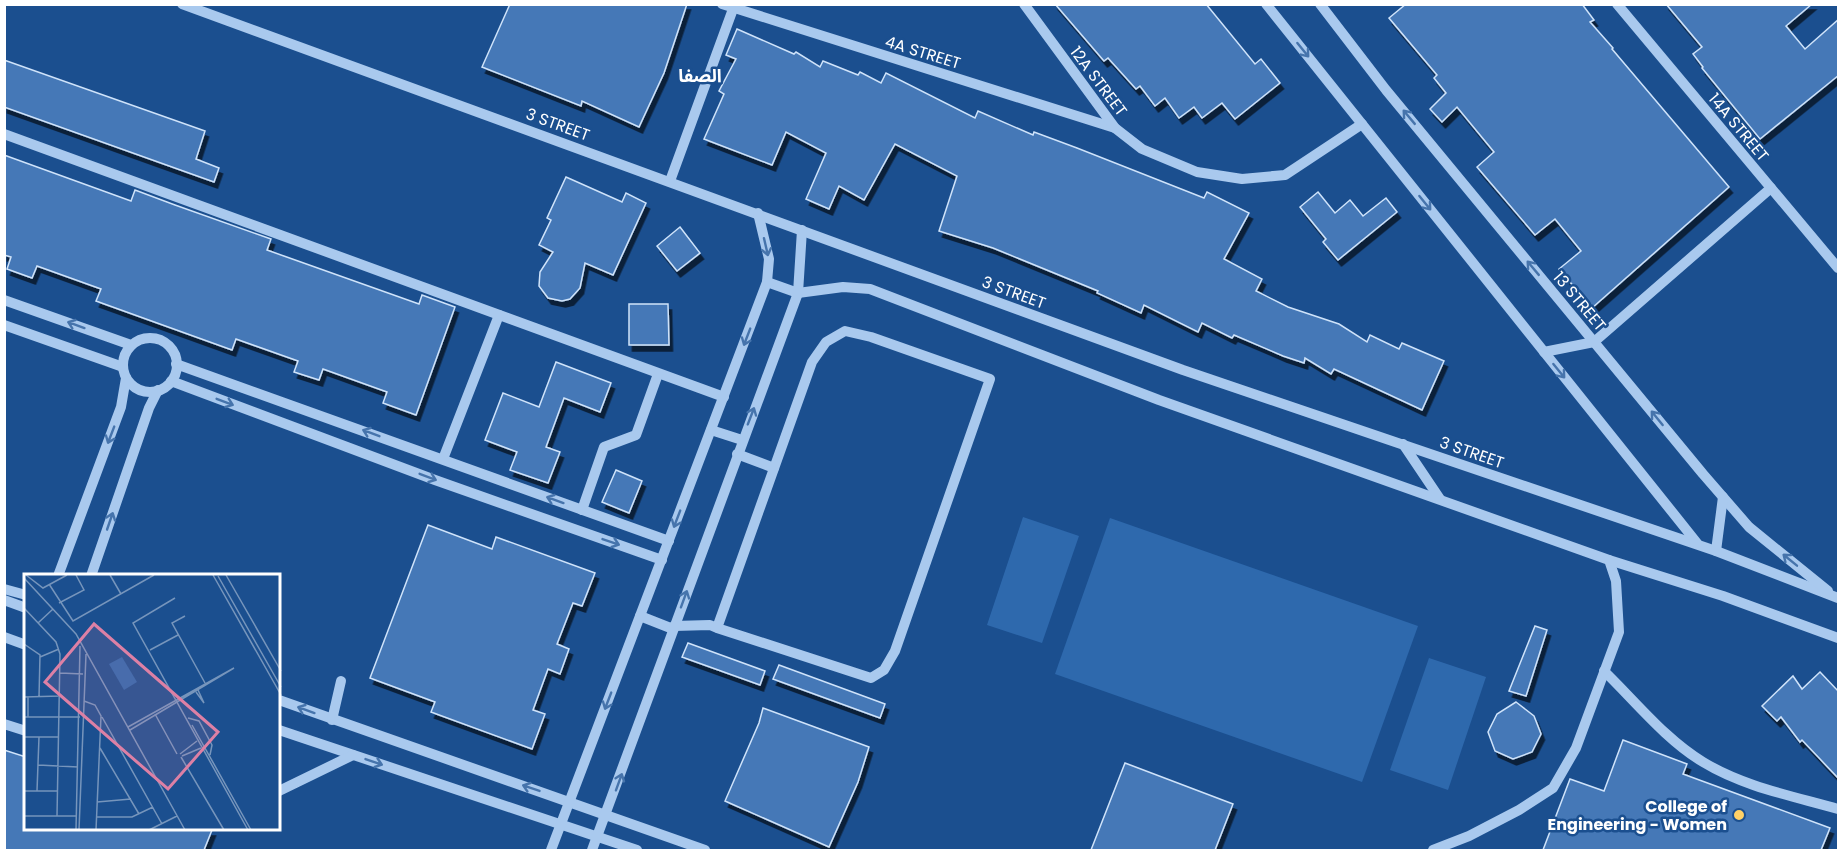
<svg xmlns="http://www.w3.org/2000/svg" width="1843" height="855" viewBox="0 0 1843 855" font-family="Poppins,'Noto Sans Arabic',sans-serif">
<defs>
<filter id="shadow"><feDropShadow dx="3.5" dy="6" stdDeviation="0" flood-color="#0009"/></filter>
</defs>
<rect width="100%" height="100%" fill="#1b4f8f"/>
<!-- park -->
<g fill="#2e69ad">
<path d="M1023,517L1079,536L1042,643L987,625Z"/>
<path d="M1110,518L1418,626L1362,782L1055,674Z"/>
<path d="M1429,658L1486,677L1448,790L1390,770Z"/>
</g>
<!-- building -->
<g fill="#4478b7" stroke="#cfe3fa" stroke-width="1.5" filter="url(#shadow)">
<path d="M510,4H687L664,73L639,127L582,101L581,106L482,67Z"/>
<path d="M1055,4H1206L1255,64L1261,59L1280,83L1235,119L1222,103L1202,118L1194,107L1179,118L1165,98L1155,106L1140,86L1136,89L1108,58L1104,61Z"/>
<path d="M1406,4H1582L1594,20L1590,22L1613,48L1612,49L1729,187L1592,308L1559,269L1581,251L1555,219L1535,235L1477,167L1494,152L1457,107L1442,122L1430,109L1446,93L1434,78L1437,75L1389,18Z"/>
<path d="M1666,4H1812L1786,26L1805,49L1839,19V75L1760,139L1702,68L1703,67L1693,54L1702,47Z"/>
<path d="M737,29L794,54L796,52L820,67L823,61L858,75L860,72L881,83L886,73L975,118L978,111L1033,135L1034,132L1077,148L1204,198L1207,192L1249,213L1224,259L1262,279L1256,291L1288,307L1339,324L1367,342L1370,335L1399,349L1402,343L1444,361L1422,410L1334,369L1331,374L1305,358L1304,363L1283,356L1234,335L1232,338L1202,323L1198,332L1144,305L1141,313L1097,293L1098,291L993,248L939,231L957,176L895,144L864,200L839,186L829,209L806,199L826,153L786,132L772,165L704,139L724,94L719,91L736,59L726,55Z"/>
<path d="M4,60L205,131L196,159L219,168L214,182L4,107Z"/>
<path d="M4,155L131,201L135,190L175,205L271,239L267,250L419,304L422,295L455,307L416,415L383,403L387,392L323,369L319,380L294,372L298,361L236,339L232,350L96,301L101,289L37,266L32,278L7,269L11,257L4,255Z"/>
<path d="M566,177L622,202L626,193L646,203L613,275L585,263L580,288L570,299L562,301L548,298L539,286L540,272L553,252L539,245L551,220L547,218Z"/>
<path d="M1318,192L1335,213L1350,200L1363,216L1386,198L1397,212L1338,260L1323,242L1326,239L1300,207Z"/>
<path d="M680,227L700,253L677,271L657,246Z"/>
<path d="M629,304H668L669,345H629Z"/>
<path d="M556,362L611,383L600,412L564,398L546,447L560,452L548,483L510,470L517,452L485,440L503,393L539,407Z"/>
<path d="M616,470L642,481L629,513L602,502Z"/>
<path d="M428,525L492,549L496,537L595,573L582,606L573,603L557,644L569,649L560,674L548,669L533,710L545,714L532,749L431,712L435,702L370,678Z"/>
<path d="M1535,626L1547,630L1526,696L1509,691Z"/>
<path d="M688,643L765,671L760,685L682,657Z"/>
<path d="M779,665L885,704L880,718L773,679Z"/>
<path d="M1820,672L1839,692V779L1802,740L1800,742L1781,717L1777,721L1762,706L1793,676L1802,689Z"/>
<path d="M1516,702L1534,716L1541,734L1532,752L1513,759L1495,751L1488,732L1497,714Z"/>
<path d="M763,708L869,747L858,782L829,847L725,801L759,723Z"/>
<path d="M1623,740L1687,764L1683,774L1830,828L1821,850H1543L1570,779L1604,791Z"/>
<path d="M4,750L26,757V830H212L204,850H4Z"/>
<path d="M1125,763L1233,804L1215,850H1091Z"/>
</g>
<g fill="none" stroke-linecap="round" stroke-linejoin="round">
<!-- minor -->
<g stroke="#a9c9ee" stroke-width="10">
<path d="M182,4L1183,370L1716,551L1838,598"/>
<path d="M722,4L1115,128"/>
<path d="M1024,4L1115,128L1142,149L1197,172L1242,179L1285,175L1362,124"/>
<path d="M1266,4L1697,543"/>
<path d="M1320,4L1386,90L1703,474L1749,527L1828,591"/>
<path d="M1617,4L1838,268"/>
<path d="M4,134L724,397"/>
<path d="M670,181L733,9"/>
<path d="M767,282L798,293L843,287L870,289L1159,400L1609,560L1616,581L1619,632L1576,748L1553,788L1519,810L1469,836L1433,850"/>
<path d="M4,300L131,345"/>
<path d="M4,325L123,367"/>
<circle cx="150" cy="365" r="27"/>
<path d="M1544,352L1594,342L1771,188"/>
<path d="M176,364L669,541"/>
<path d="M171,381L435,480L662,560"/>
<path d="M711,430L742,440"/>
<path d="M1403,444L1440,499"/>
<path d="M737,454L774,468"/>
<path d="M443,459L499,315"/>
<path d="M582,510L604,447L636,435L658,374"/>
<path d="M1716,551L1723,497"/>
<path d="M1609,560L1723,596L1838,638"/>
<path d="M58,576L121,407L126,378"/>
<path d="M91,576L149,408L158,390"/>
<path d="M4,589L26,595"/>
<path d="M4,600L26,608"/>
<path d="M640,616L673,629"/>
<path d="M674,626L710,625L717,628L871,678L884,670L895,651L990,379L871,337L845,331L826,342L812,362L717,628"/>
<path d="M4,637L26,645"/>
<path d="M1604,671C1635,701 1666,740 1703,762C1744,787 1793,796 1838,809"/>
<path d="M279,700L705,850"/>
<path d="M332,720L341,681"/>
<path d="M4,724L26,731"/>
<path d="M279,730L637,850"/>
<path d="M279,791L353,755"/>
<path d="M551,850L767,282L769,259L758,213"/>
<path d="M592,850L798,293L802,230"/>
</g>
</g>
<!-- one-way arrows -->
<defs><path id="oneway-shaft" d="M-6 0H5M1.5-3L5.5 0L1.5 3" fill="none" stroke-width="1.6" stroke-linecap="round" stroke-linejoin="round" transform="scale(1.5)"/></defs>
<g stroke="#4674ac">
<use href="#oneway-shaft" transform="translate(1303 50) rotate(51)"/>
<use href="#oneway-shaft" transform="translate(1409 117) rotate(-130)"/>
<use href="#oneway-shaft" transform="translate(1425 203) rotate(51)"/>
<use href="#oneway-shaft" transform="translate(766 247) rotate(77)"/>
<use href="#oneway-shaft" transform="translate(1533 268) rotate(-130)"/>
<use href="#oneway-shaft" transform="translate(76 325) rotate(-160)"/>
<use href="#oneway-shaft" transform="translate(747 337) rotate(111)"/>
<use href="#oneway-shaft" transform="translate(1559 371) rotate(51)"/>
<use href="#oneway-shaft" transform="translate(225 402) rotate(21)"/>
<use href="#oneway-shaft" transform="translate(751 416) rotate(-69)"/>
<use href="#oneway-shaft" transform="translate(1657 418) rotate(-129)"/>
<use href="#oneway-shaft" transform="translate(371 433) rotate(-159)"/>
<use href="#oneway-shaft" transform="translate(111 435) rotate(111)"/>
<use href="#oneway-shaft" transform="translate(428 477) rotate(21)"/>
<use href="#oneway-shaft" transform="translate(555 500) rotate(-160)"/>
<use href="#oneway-shaft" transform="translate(677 519) rotate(111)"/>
<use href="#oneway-shaft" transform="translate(110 521) rotate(-71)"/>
<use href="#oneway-shaft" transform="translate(611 542) rotate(19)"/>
<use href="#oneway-shaft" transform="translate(1790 560) rotate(-141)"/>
<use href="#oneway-shaft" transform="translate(684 599) rotate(-70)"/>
<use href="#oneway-shaft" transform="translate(608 701) rotate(111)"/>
<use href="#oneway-shaft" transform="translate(306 710) rotate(-160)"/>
<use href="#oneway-shaft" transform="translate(374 762) rotate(19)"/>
<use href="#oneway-shaft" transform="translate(619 782) rotate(-70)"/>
<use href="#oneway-shaft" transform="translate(531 788) rotate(-161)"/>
</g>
<!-- markers -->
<circle fill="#ffd166" stroke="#1b4f8f" stroke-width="2" cx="1739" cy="815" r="6"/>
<g text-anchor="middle" stroke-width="5" stroke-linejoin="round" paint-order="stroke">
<!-- street labels -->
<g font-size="16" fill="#fff" stroke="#1b4f8f">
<text transform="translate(923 52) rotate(17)" y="6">4A STREET</text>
<text transform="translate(1099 81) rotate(53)" y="6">12A STREET</text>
<text transform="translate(558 124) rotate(20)" y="6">3 STREET</text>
<text transform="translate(1739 127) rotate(50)" y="6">14A STREET</text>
<text transform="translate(1014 292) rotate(20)" y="6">3 STREET</text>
<text transform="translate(1580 301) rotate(50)" y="6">13 STREET</text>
<text transform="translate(1472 452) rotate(19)" y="6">3 STREET</text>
</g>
<!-- poi labels -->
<g font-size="16" font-weight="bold" fill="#fff" stroke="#1b4f8f" text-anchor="end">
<text x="1727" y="812">College of<tspan x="1727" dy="18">Engineering - Women</tspan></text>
</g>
<!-- neighbourhood labels -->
<g font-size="18" font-weight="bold" fill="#fff" stroke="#1b4f8f">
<text x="700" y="82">الصفا</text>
</g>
</g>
<!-- overview -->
<g transform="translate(24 574)">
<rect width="256" height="256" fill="#1b4f8f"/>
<path d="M98,83L113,108L100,116L85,90Z" fill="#2e69ad"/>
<path fill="none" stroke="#7695bc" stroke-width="1.5" d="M2,1L19,14L43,1M86,1L97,20M189,1L257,121M202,1L257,97M194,2L257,113M0,4L52,60L161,256M25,10L49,47L130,1M151,24L109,49L224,256M35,29L60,16L52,1M0,34L32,68L36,80L33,242M161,42L148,49L181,109M14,49L29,35M0,70L16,81L15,123M126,76L154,61M16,83L35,75M36,99L59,100M172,118L180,129L174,116M0,123L36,122M4,123V143M60,127L71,131L77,142L72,256M131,140L153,180M0,143H56M78,143L138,250M164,144L175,147L188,171L186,181M168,151L227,256M104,153L210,94L106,156M0,163H35M76,174L115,240M156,180L173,167M158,182L177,174M157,183L200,256M14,191L54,193M0,217H33M13,217L15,163M73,228L107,225M0,242H52M73,243H108L129,233M52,256L56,72M55,256L62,80M125,256L153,242"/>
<path fill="#dd80a5" fill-opacity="0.15" stroke="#dd80a5" stroke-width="3" d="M70,50L194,158L144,215L21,108Z"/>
<rect width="256" height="256" fill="none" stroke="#fff" stroke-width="3"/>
</g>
<!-- border -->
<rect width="1843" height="855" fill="none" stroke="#ffffff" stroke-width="12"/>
</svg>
